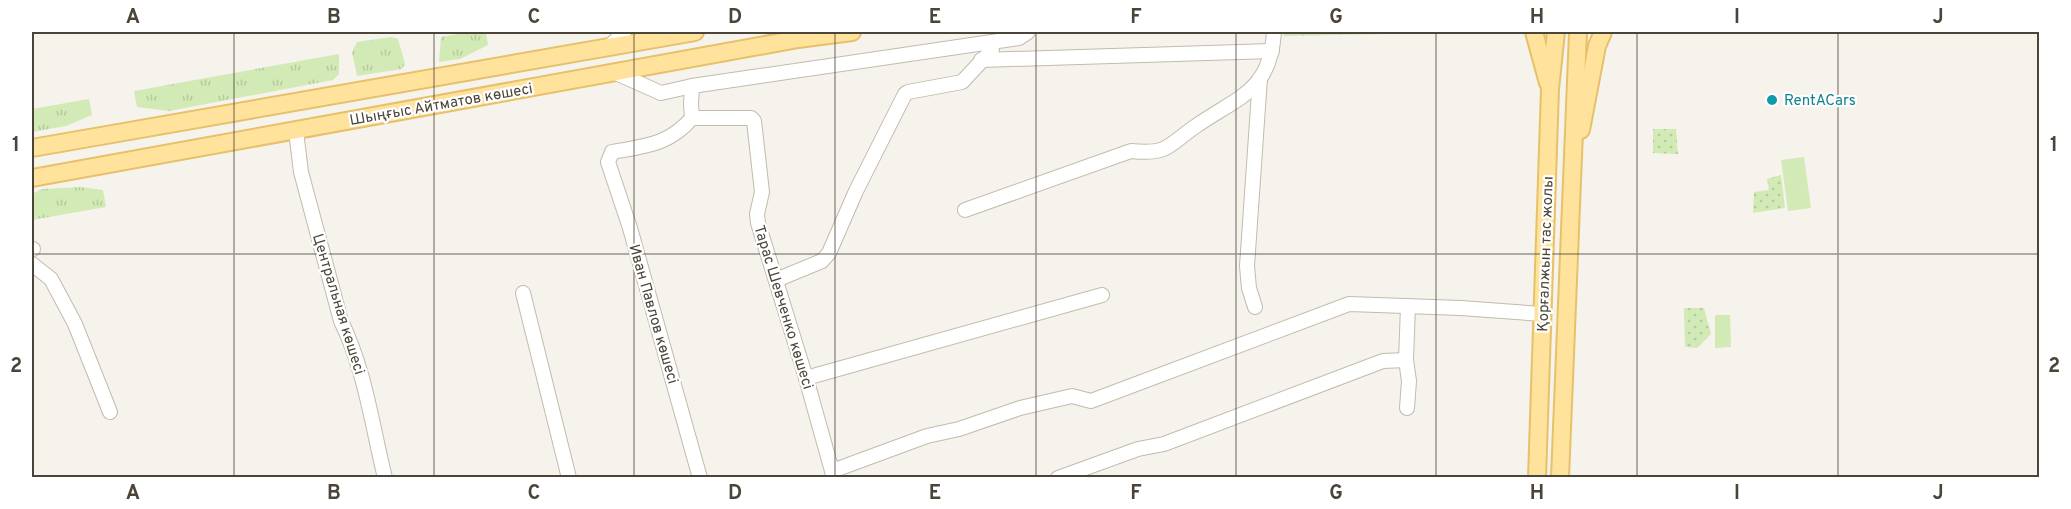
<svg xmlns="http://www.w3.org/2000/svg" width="2071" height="509" viewBox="0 0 2071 509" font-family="Overpass,sans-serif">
<defs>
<pattern id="grass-tufts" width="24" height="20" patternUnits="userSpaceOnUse" patternTransform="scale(1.5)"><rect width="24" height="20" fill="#d2eab5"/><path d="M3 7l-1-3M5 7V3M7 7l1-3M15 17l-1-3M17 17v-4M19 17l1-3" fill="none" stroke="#b6ca9c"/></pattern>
<pattern id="park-dots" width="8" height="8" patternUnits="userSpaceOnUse" patternTransform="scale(1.5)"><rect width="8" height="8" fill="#d2eab5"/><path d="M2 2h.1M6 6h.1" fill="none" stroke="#b6ca9c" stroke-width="1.8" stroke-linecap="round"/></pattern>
</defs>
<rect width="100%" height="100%" fill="#f6f3ec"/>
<!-- grass -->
<g fill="url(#grass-tufts)">
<path d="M469,32H486L488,45L460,59L439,62L441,37Z"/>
<path d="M1287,32H1493L1283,36Z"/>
<path d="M391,37L398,39L405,64L402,69L357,76L352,52L357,42Z"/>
<path d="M339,54V74L333,80L169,111L137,107L134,91Z"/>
<path d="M89,99L92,115L66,126L32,132V109Z"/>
<path d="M81,187L103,190L106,207L32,220V194L42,189Z"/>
</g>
<!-- park -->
<g fill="url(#park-dots)">
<path d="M1653,129H1676L1678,154L1653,153Z"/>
<path d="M1781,175L1785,208L1753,213L1754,192L1769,190L1767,179Z"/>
<path d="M1684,308H1704L1711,334L1697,348L1685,347Z"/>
</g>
<!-- pitch -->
<g fill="#d2eab5">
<path d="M1804,157L1811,208L1788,211L1781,160Z"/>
<path d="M1715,315H1730L1731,347L1715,348Z"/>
</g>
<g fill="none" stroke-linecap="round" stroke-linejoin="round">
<defs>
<g id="minor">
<path d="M609,47L624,32"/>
<path d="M981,60L1272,51"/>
<path d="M616,73L661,93L692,86L1019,38L1028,32"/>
<path d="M692,86L691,104L692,118H751L754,121L762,192L757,214L758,223L806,378L834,478"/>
<path d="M692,118C669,145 645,146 612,152L608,162L630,228L700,478"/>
<path d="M296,131L301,172L341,321C365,370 372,425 385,478"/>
<path d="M965,210L1131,151C1169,155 1168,145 1196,126C1239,96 1270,92 1274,32"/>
<path d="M32,249H33"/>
<path d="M32,264L51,279L75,324L110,412"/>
<path d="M776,280L822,261L829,253L856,191L905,94L908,92L962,82L992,50"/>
<path d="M523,293L569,478"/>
<path d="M1255,307L1249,288L1247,266L1260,78"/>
<path d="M806,378L1102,295"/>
<path d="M1407,408L1409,381L1406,360L1408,306"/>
<path d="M832,471L927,436L959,429L1020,408L1072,396L1091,401L1349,304L1461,308L1542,314"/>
<path d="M1058,478L1138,449L1164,444L1383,361L1406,360"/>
</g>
<g id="major">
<path d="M1534,32L1548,83"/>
<path d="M1581,130L1597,46L1603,32"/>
<path d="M32,148L695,32"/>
<path d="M32,178L798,39L852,32"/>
<path d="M1537,478L1550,89L1556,32"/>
<path d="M1560,478L1578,32"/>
</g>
</defs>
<!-- minor casing -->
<use href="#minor" stroke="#c2bbae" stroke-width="16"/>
<!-- major casing -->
<use href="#major" stroke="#e6c16a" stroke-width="20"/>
<!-- minor -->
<use href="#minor" stroke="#fff" stroke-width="14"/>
<!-- major -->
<use href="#major" stroke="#ffe39c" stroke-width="16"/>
</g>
<!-- grid -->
<path fill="none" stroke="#4b4439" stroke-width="1.5" stroke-opacity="0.55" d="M234,32V478M434,32V478M634,32V478M835,32V478M1036,32V478M1236,32V478M1436,32V478M1637,32V478M1838,32V478M32,254H2040"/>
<!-- markers -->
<circle fill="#0f9aa8" stroke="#fff" stroke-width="2" cx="1772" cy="100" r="6"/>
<g text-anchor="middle" stroke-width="4.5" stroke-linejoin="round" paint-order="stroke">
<!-- culture labels -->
<g font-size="15" fill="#0d838f" stroke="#fff" text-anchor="start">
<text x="1784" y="105">RentACars</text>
</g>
<!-- street labels -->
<g font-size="15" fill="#4b4439" stroke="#fff">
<text transform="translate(441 104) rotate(-10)" y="5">Шыңғыс Айтматов көшесі</text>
<text transform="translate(1545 254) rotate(-88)" y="5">Қорғалжын тас жолы</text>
<text transform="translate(339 304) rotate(73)" y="5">Центральная көшесі</text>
<text transform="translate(784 307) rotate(73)" y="5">Тарас Шевченко көшесі</text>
<text transform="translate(654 314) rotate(74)" y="5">Иван Павлов көшесі</text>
</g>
</g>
<!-- border -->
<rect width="2071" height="509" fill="none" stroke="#ffffff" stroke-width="66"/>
<rect x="33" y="33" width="2005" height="443" fill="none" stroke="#4b4439" stroke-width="2"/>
<g font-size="20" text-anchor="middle" font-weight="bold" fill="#4b4439">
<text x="133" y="23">A</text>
<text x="334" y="23">B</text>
<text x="534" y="23">C</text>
<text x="735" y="23">D</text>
<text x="935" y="23">E</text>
<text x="1136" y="23">F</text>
<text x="1336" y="23">G</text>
<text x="1537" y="23">H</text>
<text x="1737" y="23">I</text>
<text x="1938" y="23">J</text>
<text x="16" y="151">1</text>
<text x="2054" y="151">1</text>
<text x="16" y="372">2</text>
<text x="2054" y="372">2</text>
<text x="133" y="499">A</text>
<text x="334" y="499">B</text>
<text x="534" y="499">C</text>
<text x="735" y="499">D</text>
<text x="935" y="499">E</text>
<text x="1136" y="499">F</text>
<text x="1336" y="499">G</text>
<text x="1537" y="499">H</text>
<text x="1737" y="499">I</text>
<text x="1938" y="499">J</text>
</g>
</svg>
